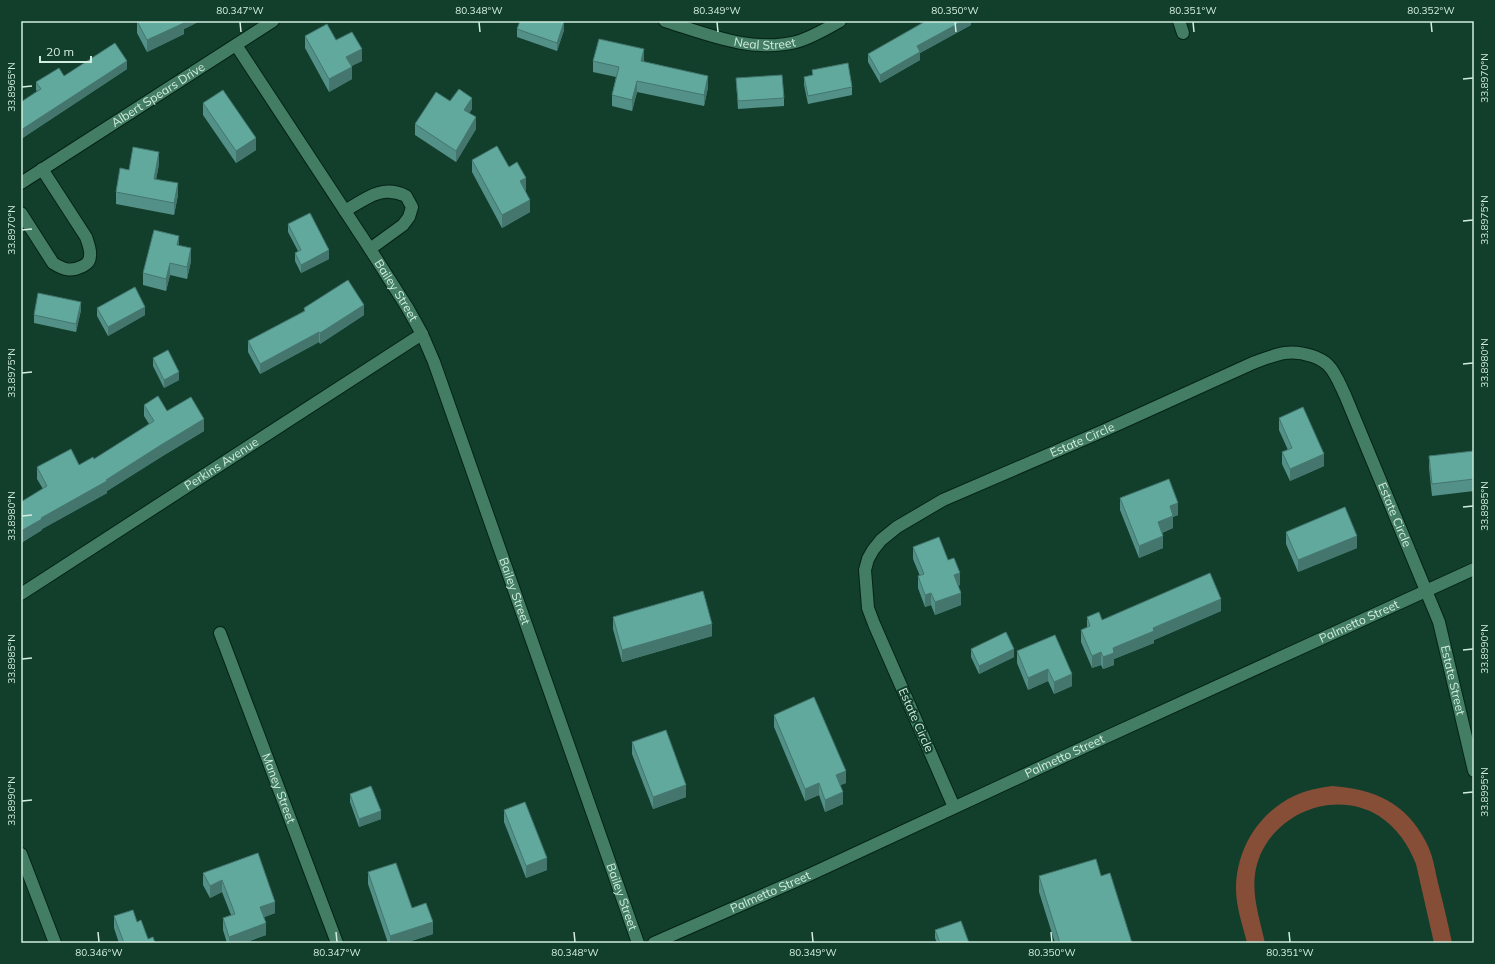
<svg xmlns="http://www.w3.org/2000/svg" width="1495" height="964" viewBox="0 0 1495 964" font-family="Mulish,sans-serif">
<rect width="100%" height="100%" fill="#123f2c"/>
<!-- green -->
<path fill="#864e36" d="M1332,786C1375,789 1406,803 1426,842C1433,855 1435,870 1438,883C1443,903 1448,923 1452,943H1434L1416,864C1408,844 1397,828 1379,816C1331,786 1263,818 1255,874C1252,897 1260,920 1265,943H1247C1243,926 1236,907 1236,889C1236,850 1258,813 1294,796C1306,790 1319,788 1332,786Z"/>
<g fill="none" stroke-linecap="round" stroke-linejoin="round">
<defs>
<g id="minor">
<path id="s1" d="M665,21C707,34 751,53 796,42C811,38 826,29 840,21"/>
<path d="M1179,21L1183,33"/>
<path id="s2" d="M236,45L370,249L407,307L422,334L434,362L638,943"/>
<path id="s3" d="M21,183L273,21"/>
<path d="M345,211C365,199 382,184 406,196L412,207L409,217L403,225L370,249"/>
<path d="M21,213L53,263C64,270 71,272 83,266C87,264 90,261 90,256C91,250 88,243 86,237L42,169"/>
<path id="s4" d="M21,594L422,334"/>
<path id="s5" d="M220,633L337,943"/>
<path id="s6" d="M954,807L874,624L868,608L865,570L868,559L873,550L881,540L897,527L943,500L1103,431L1253,363C1275,355 1288,348 1312,356C1318,358 1324,361 1328,365C1336,373 1340,385 1345,395L1439,622L1474,771"/>
<path d="M21,854L55,943"/>
<path id="s7" d="M654,943L809,875L1093,743L1474,569"/>
</g>
</defs>
<!-- minor casing -->
<use href="#minor" stroke="#042317" stroke-width="14"/>
<!-- minor -->
<use href="#minor" stroke="#437d63" stroke-width="12"/>
</g>
<!-- wall -->
<g fill="#539087">
<path d="M137,21H200L184,29V34L147,52L137,33Z"/>
<path d="M924,21H973L971,22V25L920,53V60L880,83L868,62V54L924,22Z"/>
<path d="M517,29L564,30L557,51L517,37Z"/>
<path d="M305,36L336,40L362,61L351,66L352,79L329,92L305,48Z"/>
<path d="M644,60V62L708,87L704,106L637,92L632,111L612,106V95L616,77L593,72V61Z"/>
<path d="M127,69L21,139V102L37,91L36,90V82L64,76Z"/>
<path d="M812,70L852,87V95L808,104L804,85V77L812,75Z"/>
<path d="M736,78L784,98V106L738,109Z"/>
<path d="M450,101L472,109L469,113L476,129L456,162L415,135V124Z"/>
<path d="M203,103L256,150L236,163L203,115Z"/>
<path d="M472,160L509,167L526,190L525,191L530,212L502,228L472,172Z"/>
<path d="M159,164L156,179L178,195L174,215L116,204V192L129,170Z"/>
<path d="M288,224L329,259L301,273L295,261V253L298,251L288,232Z"/>
<path d="M179,245L191,261L187,279L170,275L166,291L143,285V273Z"/>
<path d="M97,308L145,315L108,336L97,316Z"/>
<path d="M304,308L364,315L320,344L319,342L260,374L248,352V341L304,311Z"/>
<path d="M81,310L76,332L34,323V315Z"/>
<path d="M153,358L179,380L164,388L153,366Z"/>
<path d="M144,405L167,411L204,431L161,457L107,491V493L42,529V530L21,543V502L43,489L37,479V467L79,465L94,459L149,424L144,416Z"/>
<path d="M1279,418L1324,466L1290,481L1282,464V452L1288,450L1279,430Z"/>
<path d="M1474,451V491L1432,496L1429,468V456Z"/>
<path d="M1120,498L1178,515L1173,517V528L1162,533L1163,548L1139,558L1120,510Z"/>
<path d="M1286,532L1357,548L1298,572L1286,544Z"/>
<path d="M913,547L948,560L960,585L958,586L961,605L935,615L931,605L925,607L918,588V576H920L913,559Z"/>
<path d="M1221,611L1154,640V643L1114,659V665L1103,669L1101,665L1092,668L1081,642V630L1087,628V617L1102,620Z"/>
<path d="M613,617L712,636L622,662L613,629Z"/>
<path d="M1055,635L1072,686L1054,694L1048,681L1028,690L1017,663V651Z"/>
<path d="M971,649L1014,657L979,674L971,657Z"/>
<path d="M774,715L846,783L840,785L843,804L825,812L819,795L805,801L774,727Z"/>
<path d="M632,742L686,797L653,809L632,754Z"/>
<path d="M350,794L381,819L359,827L350,802Z"/>
<path d="M504,810L547,870L526,878L504,822Z"/>
<path d="M258,853L275,913L264,917L266,935L244,943H227L223,930V918L231,915L222,892L210,898L203,885V873Z"/>
<path d="M368,872L412,908L433,934L405,943H388L368,884Z"/>
<path d="M1039,876H1101L1132,943H1055L1039,892Z"/>
<path d="M114,916L137,922L148,939L155,943H119L114,928Z"/>
<path d="M935,930L969,943H937L935,938Z"/>
</g>
<!-- shaded-wall -->
<g fill="#44766e">
<path d="M182,21H200L184,29V34L147,52V40Z"/>
<path d="M963,21H973L971,22V25L920,53V60L880,83V75L917,46Z"/>
<path d="M564,22V30L557,51V43Z"/>
<path d="M362,49V61L346,69V57Z"/>
<path d="M644,49V60L641,72V61Z"/>
<path d="M127,61V69L21,139V130Z"/>
<path d="M352,67V79L329,92V79Z"/>
<path d="M708,76V87L704,106V95Z"/>
<path d="M637,81V92L632,111V100Z"/>
<path d="M472,98V109L464,121V110Z"/>
<path d="M476,117V129L456,162V151Z"/>
<path d="M256,138V150L236,163V151Z"/>
<path d="M159,152V164L154,191V179Z"/>
<path d="M526,178V190L520,193V181Z"/>
<path d="M178,183V195L174,215V203Z"/>
<path d="M530,200V212L502,228V215Z"/>
<path d="M179,236V248L177,245Z"/>
<path d="M191,248V261L187,279V267Z"/>
<path d="M329,250V259L301,273V265Z"/>
<path d="M170,263V275L166,291V279Z"/>
<path d="M81,302V310L76,332V324Z"/>
<path d="M364,305V315L320,344V333Z"/>
<path d="M145,307V315L108,336V327Z"/>
<path d="M319,332V342L260,374V364Z"/>
<path d="M179,372V380L164,388V380Z"/>
<path d="M204,419V431L161,457L107,491V493L42,529V530L21,543V531L41,518L106,480L161,445Z"/>
<path d="M1324,454V466L1290,481V469Z"/>
<path d="M1178,503V515L1173,517V528L1158,534V522L1170,506Z"/>
<path d="M1163,536V548L1139,558V546Z"/>
<path d="M1357,536V548L1298,572V560Z"/>
<path d="M960,573V585L954,587V575Z"/>
<path d="M931,593V605L925,607V595Z"/>
<path d="M961,593V605L935,615V602Z"/>
<path d="M1221,599V611L1154,640V643L1114,659V665L1103,669V657L1113,648L1153,628Z"/>
<path d="M712,624V636L622,662V650Z"/>
<path d="M1014,649V657L979,674V666Z"/>
<path d="M1101,652V665L1092,668V656Z"/>
<path d="M1048,669V681L1028,690V678Z"/>
<path d="M1072,674V686L1054,694V682Z"/>
<path d="M846,771V783L836,787V775Z"/>
<path d="M819,783V795L805,801V789Z"/>
<path d="M686,785V797L653,809V797Z"/>
<path d="M843,792V804L825,812V800Z"/>
<path d="M381,811V819L359,827V819Z"/>
<path d="M547,858V870L526,878V866Z"/>
<path d="M222,880V892L210,898V886Z"/>
<path d="M275,902V913L260,919V907Z"/>
<path d="M433,922V934L405,943H390V936Z"/>
<path d="M266,923V935L244,943H229V937Z"/>
</g>
<!-- building -->
<g fill="#61a89d" stroke="#44766e">
<path d="M137,21H183L184,23L147,40Z"/>
<path d="M520,21H562L564,22L557,43L517,29Z"/>
<path d="M926,21H963L917,46L920,52L880,75L868,54Z"/>
<path d="M327,24L336,40L352,32L362,49L346,57L352,67L329,79L305,36Z"/>
<path d="M599,39L644,49L641,61L708,76L704,95L637,81L632,100L612,95L619,67L593,61Z"/>
<path d="M115,43L127,61L21,130V102L41,89L36,82L59,68L64,76Z"/>
<path d="M848,63L852,87L808,96L804,77L813,75L812,70Z"/>
<path d="M782,75L784,98L738,101L736,78Z"/>
<path d="M459,89L472,98L464,110L476,117L456,151L415,124L436,92L450,101Z"/>
<path d="M223,90L256,138L236,151L203,103Z"/>
<path d="M497,146L509,167L517,162L526,178L520,181L530,200L502,215L472,160Z"/>
<path d="M133,147L159,152L154,179L178,183L174,203L116,192L120,168L129,170Z"/>
<path d="M310,213L329,250L301,265L295,253L301,250L288,224Z"/>
<path d="M154,230L179,236L177,245L191,248L187,267L170,263L166,279L143,273Z"/>
<path d="M348,280L364,305L320,333L319,332L260,364L248,341L305,311L304,308Z"/>
<path d="M135,287L145,307L108,327L97,308Z"/>
<path d="M38,293L81,302L76,324L34,315Z"/>
<path d="M168,350L179,372L164,380L153,358Z"/>
<path d="M158,396L167,411L191,397L204,419L161,445L106,480L107,481L41,518L42,519L21,531V502L47,486L37,467L71,449L79,465L93,457L94,459L154,421L144,405Z"/>
<path d="M1303,407L1324,454L1290,469L1282,452L1292,448L1279,418Z"/>
<path d="M1474,451V479L1432,484L1429,456Z"/>
<path d="M1169,479L1178,503L1170,506L1173,516L1158,522L1163,536L1139,546L1120,498Z"/>
<path d="M1345,507L1357,536L1298,560L1286,532Z"/>
<path d="M939,537L948,560L954,558L960,573L954,575L961,593L935,602L931,593L925,595L918,576L924,574L913,547Z"/>
<path d="M1210,573L1221,599L1153,628L1154,631L1113,648L1114,653L1103,657L1101,652L1092,656L1081,630L1090,626L1087,617L1099,612L1102,620Z"/>
<path d="M703,591L712,624L622,650L613,617Z"/>
<path d="M1006,632L1014,649L979,666L971,649Z"/>
<path d="M1055,635L1072,674L1054,682L1048,669L1028,678L1017,651Z"/>
<path d="M814,697L846,771L836,775L843,792L825,800L819,783L805,789L774,715Z"/>
<path d="M666,730L686,785L653,797L632,742Z"/>
<path d="M371,786L381,811L359,819L350,794Z"/>
<path d="M525,802L547,858L526,866L504,810Z"/>
<path d="M258,853L275,902L260,907L266,923L229,937L223,918L235,914L222,880L210,886L203,873Z"/>
<path d="M1096,859L1101,876L1110,873L1132,943H1060L1039,876Z"/>
<path d="M396,863L412,908L426,903L433,922L390,936L368,872Z"/>
<path d="M133,910L137,922L141,920L148,939L153,937L155,943H124L114,916Z"/>
<path d="M961,921L969,943H940L935,930Z"/>
</g>
<!-- ticks -->
<path fill="none" stroke="#d1eedf" stroke-width="1.5" d="M240,22L241,32M479,22L480,32M717,22L718,32M955,22L956,32M1193,22L1194,32M1431,22L1432,32M1463,79L1473,78M22,87L32,86M1463,221L1473,220M22,230L32,229M1463,364L1473,363M22,373L32,372M1463,507L1473,506M22,516L32,515M1463,650L1473,649M22,659L32,658M1463,793L1473,792M22,801L32,800M98,932L99,942M336,932L337,942M574,932L575,942M812,932L813,942M1051,932L1052,942M1289,932L1290,942"/>
<g text-anchor="middle" stroke-width="4" stroke-linejoin="round" paint-order="stroke">
<!-- street labels -->
<g font-size="12" fill="#d1eedf" stroke="#123f2c">
<text dy="4" stroke="none"><textPath href="#s1" startOffset="103">Neal Street</textPath></text>
<text dy="4" stroke="none"><textPath href="#s3" startOffset="163">Albert Spears Drive</textPath></text>
<text dy="4" stroke="none"><textPath href="#s2" startOffset="293">Bailey Street</textPath></text>
<text dy="4" stroke="none"><textPath href="#s6" startOffset="515">Estate Circle</textPath></text>
<text dy="4" stroke="none"><textPath href="#s4" startOffset="239">Perkins Avenue</textPath></text>
<text dy="4" stroke="none"><textPath href="#s6" startOffset="946">Estate Circle</textPath></text>
<text dy="4" stroke="none"><textPath href="#s2" startOffset="617">Bailey Street</textPath></text>
<text dy="4" stroke="none"><textPath href="#s7" startOffset="775">Palmetto Street</textPath></text>
<text dy="4" stroke="none"><textPath href="#s6" startOffset="1122">Estate Street</textPath></text>
<text transform="translate(916 720) rotate(66)" y="4">Estate Circle</text>
<text dy="4" stroke="none"><textPath href="#s7" startOffset="451">Palmetto Street</textPath></text>
<text dy="4" stroke="none"><textPath href="#s5" startOffset="166">Maney Street</textPath></text>
<text dy="4" stroke="none"><textPath href="#s7" startOffset="127">Palmetto Street</textPath></text>
<text dy="4" stroke="none"><textPath href="#s2" startOffset="941">Bailey Street</textPath></text>
</g>
</g>
<!-- border -->
<rect width="1495" height="964" fill="none" stroke="#123f2c" stroke-width="44"/>
<!-- scale -->
<path d="M40 56v6h51v-6" fill="none" stroke="#d1eedf" stroke-width="2"/>
<text x="46" y="56" font-size="12" fill="#d1eedf" stroke="#123f2c" stroke-width="3" paint-order="stroke">20 m</text>
<rect x="22" y="22" width="1451" height="920" fill="none" stroke="#d1eedf" stroke-width="1.5"/>
<g font-size="10" text-anchor="middle" fill="#d1eedf">
<text x="240" y="14">80.347°W</text>
<text x="479" y="14">80.348°W</text>
<text x="717" y="14">80.349°W</text>
<text x="955" y="14">80.350°W</text>
<text x="1193" y="14">80.351°W</text>
<text x="1431" y="14">80.352°W</text>
<text transform="translate(1484 78) rotate(-90)" y="4">33.8970°N</text>
<text transform="translate(11 87) rotate(-90)" y="4">33.8965°N</text>
<text transform="translate(1484 220) rotate(-90)" y="4">33.8975°N</text>
<text transform="translate(11 230) rotate(-90)" y="4">33.8970°N</text>
<text transform="translate(1484 363) rotate(-90)" y="4">33.8980°N</text>
<text transform="translate(11 373) rotate(-90)" y="4">33.8975°N</text>
<text transform="translate(1484 506) rotate(-90)" y="4">33.8985°N</text>
<text transform="translate(11 516) rotate(-90)" y="4">33.8980°N</text>
<text transform="translate(1484 649) rotate(-90)" y="4">33.8990°N</text>
<text transform="translate(11 659) rotate(-90)" y="4">33.8985°N</text>
<text transform="translate(1484 792) rotate(-90)" y="4">33.8995°N</text>
<text transform="translate(11 801) rotate(-90)" y="4">33.8990°N</text>
<text x="99" y="956">80.346°W</text>
<text x="337" y="956">80.347°W</text>
<text x="575" y="956">80.348°W</text>
<text x="813" y="956">80.349°W</text>
<text x="1052" y="956">80.350°W</text>
<text x="1290" y="956">80.351°W</text>
</g>
</svg>
